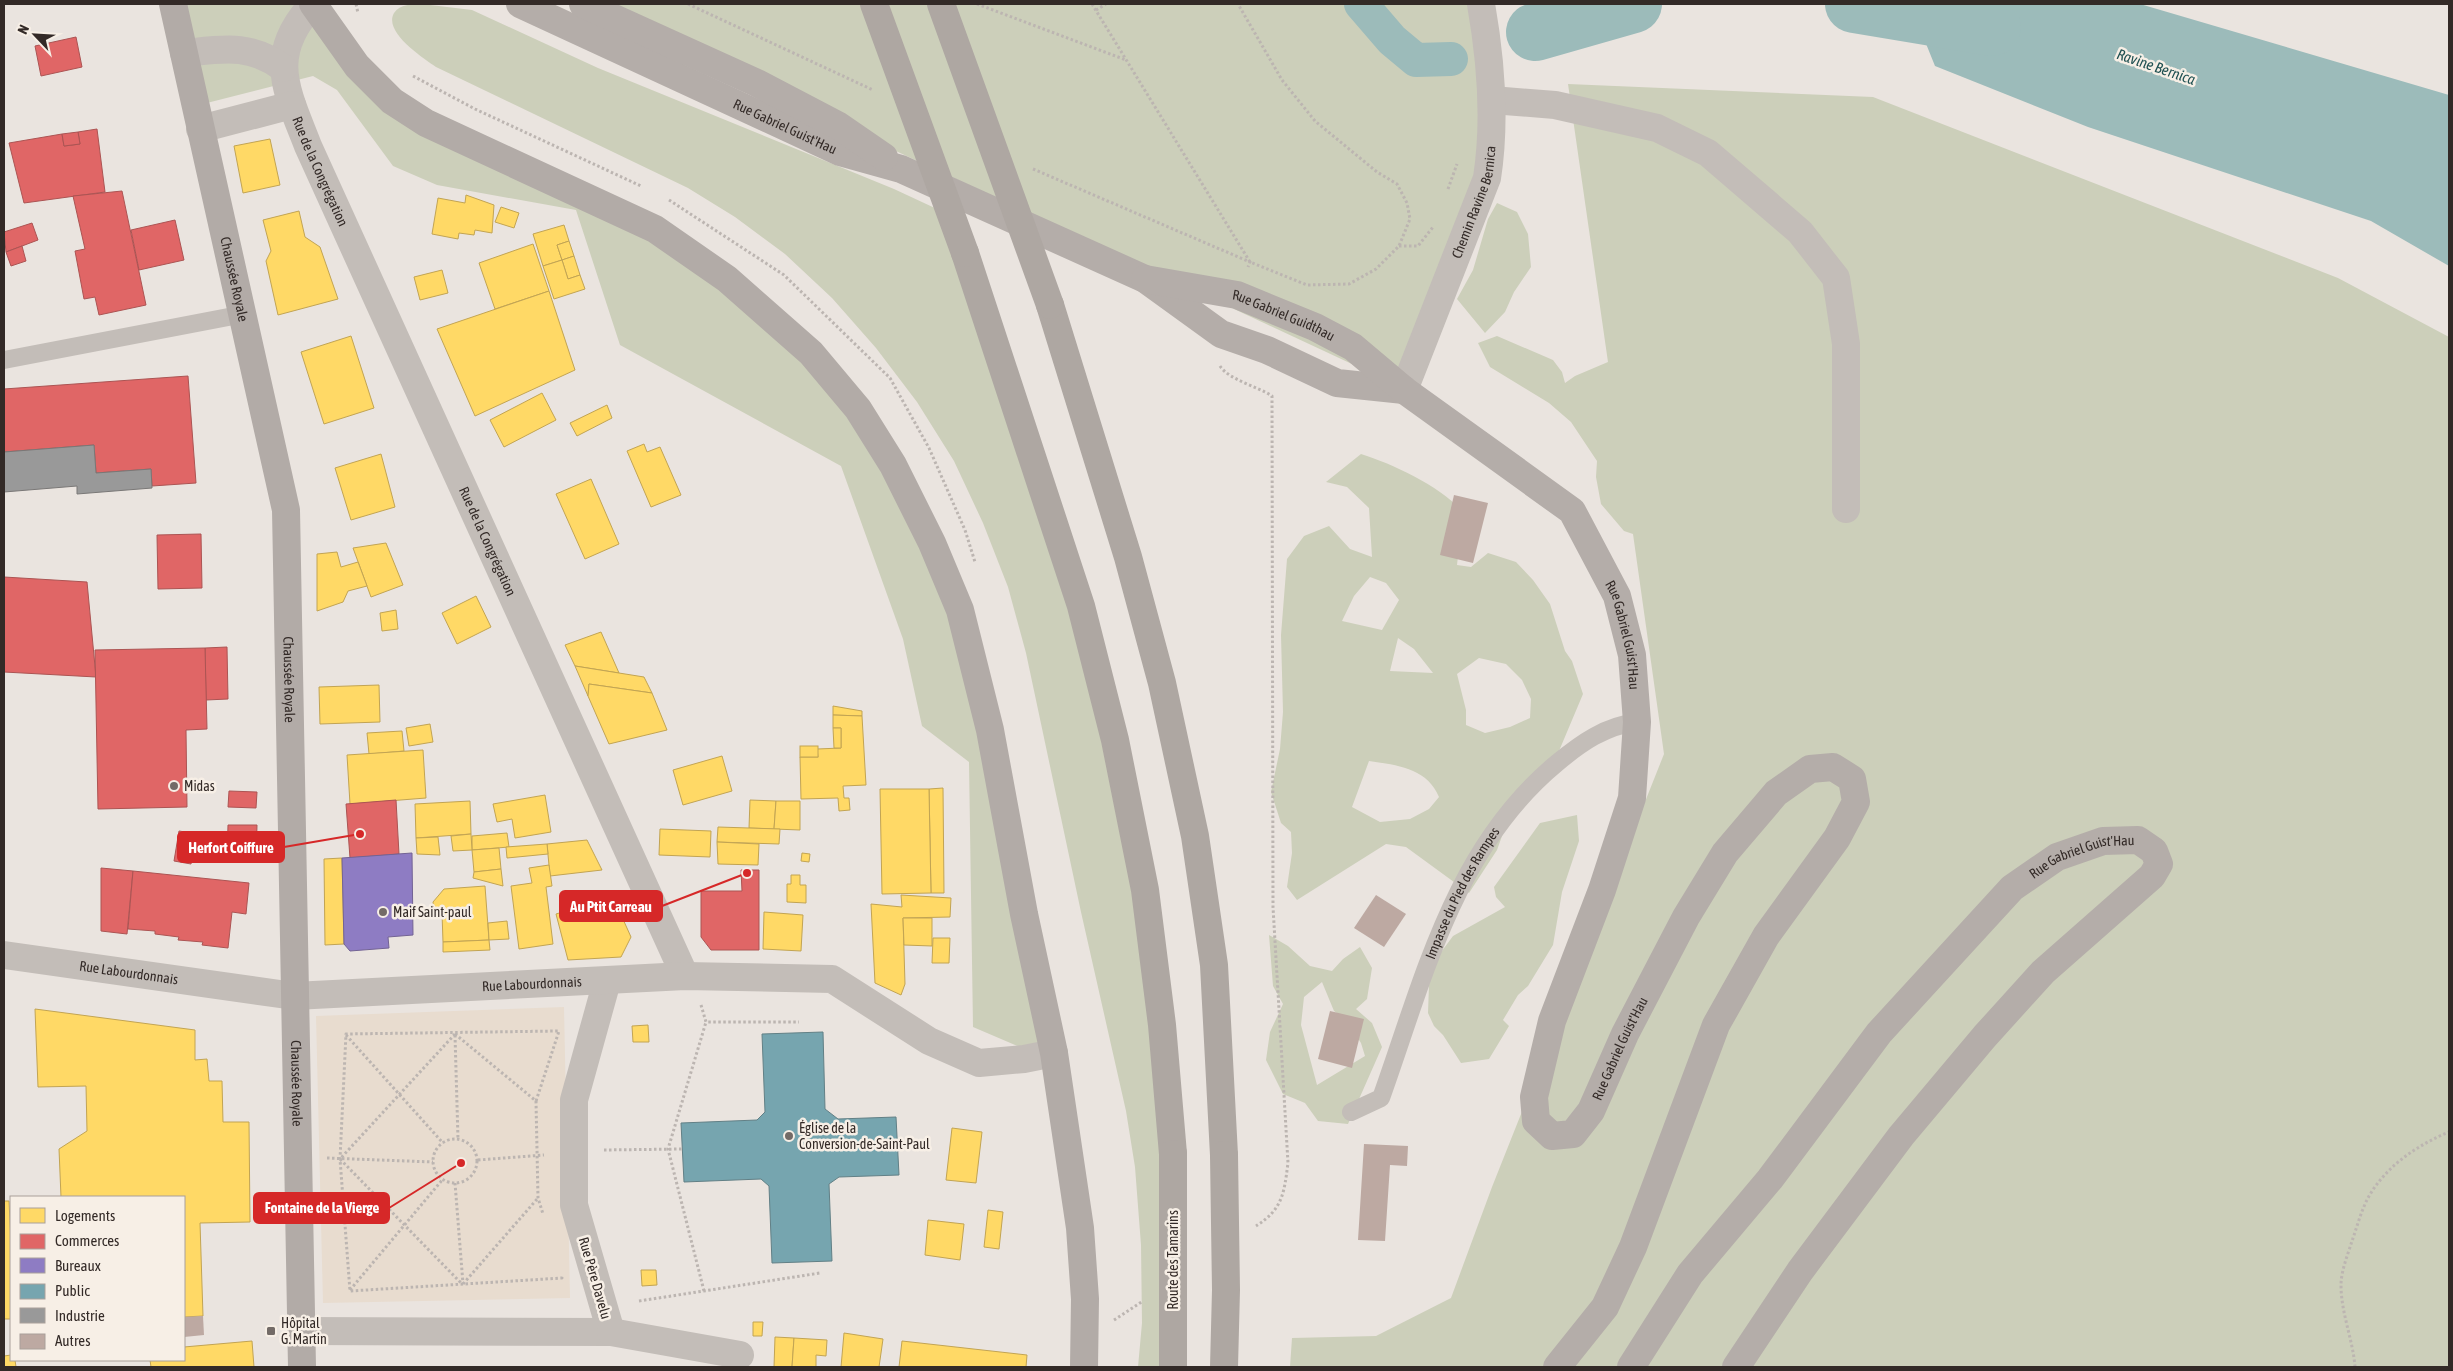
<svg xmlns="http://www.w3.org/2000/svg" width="2453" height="1371" viewBox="0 0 2453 1371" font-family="'Asap Condensed',sans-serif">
<rect width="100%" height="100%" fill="#eae4df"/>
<!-- green -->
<g fill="#cccfba" fill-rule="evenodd">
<path d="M173,4H313L392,101L655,229L858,409L960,610L1041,1056L973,1027L969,762L922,726L903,639L841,466L620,345L576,210L437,185L393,166L337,90L313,76L195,106Z"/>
<path d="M422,4L472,10L598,68L894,189L952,216L1081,606L1162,1025L1171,1367H1138L1142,1323L1141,1245L1135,1167L1126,1111L1081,912L1026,653L1008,587L983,523L954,461L917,402L876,348L832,298L785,254L735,217L688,188L436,67C423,58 383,32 394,13C400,4 412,4 422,4Z"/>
<path d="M581,4H1481L1491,151L1399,386Z"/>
<path d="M1568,84L1873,97L2338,278L2449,337V1367H1290L1292,1338L1376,1336L1451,1298L1492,1187L1664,754L1633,534L1624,531L1601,504L1596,477L1597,461L1571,422L1549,403L1490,367L1478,343L1497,336L1553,360L1562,372L1565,383L1575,376L1608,362Z"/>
<path d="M1497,203L1517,212L1528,234L1531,267L1514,292L1505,312L1485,333L1457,299L1473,270L1488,219Z"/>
<path d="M1361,454C1393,464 1440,486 1463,512L1457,565L1471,567L1488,553L1516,562L1533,580L1550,604L1565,651L1572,661L1583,694L1551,770L1517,794L1497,850L1469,893L1406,847L1386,844L1297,900L1287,887L1292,853L1291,832L1281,823L1271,792L1280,749L1283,712L1281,635L1287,559L1304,536L1329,526L1350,549L1372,557L1369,508L1347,487L1326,482ZM1370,577L1386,583L1399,600L1382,630L1342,621L1354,596ZM1398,638L1414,649L1433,673L1390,671ZM1479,658L1506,664L1522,680L1531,699L1530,718L1510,727L1485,733L1466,725V710L1457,674ZM1369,761C1397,765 1427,768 1439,797L1429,809L1410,819L1380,822L1352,807Z"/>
<path d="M1577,815L1579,841L1562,892L1553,945L1528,986L1518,995L1503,1020L1509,1026L1489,1059L1461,1063L1443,1035L1434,1026L1428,1013L1429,985L1436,959L1453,936L1505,907L1496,897L1494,887L1540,823Z"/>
<path d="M1269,935L1288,946L1310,966L1332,971L1343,959L1360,947L1372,968L1367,999L1356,1009L1372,1023L1382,1047L1348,1124L1318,1121L1305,1103L1283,1094L1266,1060L1270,1032L1283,1004L1273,986ZM1322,982L1334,1011L1346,1020L1361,1043L1365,1056L1317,1085L1301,1025L1304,997Z"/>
</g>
<!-- plaza -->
<path fill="#e8dccf" d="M564,1007L570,1298L323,1303L316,1016Z"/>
<!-- water -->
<path fill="#9cbbba" d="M1910,4H2140L2449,95V266L2371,221L2088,127L1935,66Z"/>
<!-- homes -->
<g fill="#ffd966" stroke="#c2a453">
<path d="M270,139L280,185L243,193L234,146Z"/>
<path d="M466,195L494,205L492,233L475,230L474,235L459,233L458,239L432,234L438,198L465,203Z"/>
<path d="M501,207L519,213L514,228L495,222Z"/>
<path d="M299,211L305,237L320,247L338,299L278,315L266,261L271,251L263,220Z"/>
<path d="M564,225L569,241L557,245L562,260L543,266L533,234Z"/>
<path d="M569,241L574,256L562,260L557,245Z"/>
<path d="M533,244L549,291L495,309L479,263Z"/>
<path d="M574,256L580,275L568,279L562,260Z"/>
<path d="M562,260L568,279L580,275L585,289L554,299L543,266Z"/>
<path d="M442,270L448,293L420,300L414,277Z"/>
<path d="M549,291L575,370L475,416L437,329Z"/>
<path d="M351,336L374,408L324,424L301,352Z"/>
<path d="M542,393L556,420L504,447L490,420Z"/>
<path d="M607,405L612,418L577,436L570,423Z"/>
<path d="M644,444L647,452L660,447L681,495L651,507L627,451Z"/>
<path d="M381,454L395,507L351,520L335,468Z"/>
<path d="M591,479L619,544L585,559L556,494Z"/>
<path d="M386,543L403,585L371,597L353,548Z"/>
<path d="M337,552L341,567L358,562L367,586L348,591L343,602L317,611V554Z"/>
<path d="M476,596L491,627L457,644L442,613Z"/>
<path d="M396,610L398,629L382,631L380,613Z"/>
<path d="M601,632L619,673L575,666L565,645Z"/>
<path d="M575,666L644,677L652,693L589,684L588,696Z"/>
<path d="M589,684L652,693L667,730L609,744L588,696Z"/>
<path d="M379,685L380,722L320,724L319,687Z"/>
<path d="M833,706L862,711V716L833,715Z"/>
<path d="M833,715L862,716L866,785L843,786L844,798H849L850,810L839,811L838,798L801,799L800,757H818L817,749L841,748V728H833Z"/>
<path d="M430,724L433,742L409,746L406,728Z"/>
<path d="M833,728H841V748H834Z"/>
<path d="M402,731L404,751L369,754L367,733Z"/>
<rect x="800" y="746" width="18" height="11"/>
<path d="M423,750L426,798L350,804L347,755Z"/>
<path d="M722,756L732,791L683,805L673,770Z"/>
<path d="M943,788L944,893H931L929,789Z"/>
<path d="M880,789H929L931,893L882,894Z"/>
<path d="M545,795L551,832L515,838L512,819L497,822L493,804Z"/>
<path d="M750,800L776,801L774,829L749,828Z"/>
<path d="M470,801L471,834L416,838L415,804Z"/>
<path d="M776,801H800V830L774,829Z"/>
<path d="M718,827L780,829L779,844L717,842Z"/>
<path d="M660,829L711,831L710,857L659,855Z"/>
<path d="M507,833L509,847L472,850V836Z"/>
<path d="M471,834L472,850L453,851L451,836Z"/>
<path d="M438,837L440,855L417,854L416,838Z"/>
<path d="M587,840L602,870L550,876L547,844Z"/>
<path d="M717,842L759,844L758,865L718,864Z"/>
<path d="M547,844L548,854L507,858L506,847Z"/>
<path d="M499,848L501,869L474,872L472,850Z"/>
<path d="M802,853L810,854L809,862L801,861Z"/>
<path d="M342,858L344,944L325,945L324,859Z"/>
<path d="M549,865L552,886L546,887L553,944L519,949L511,886L532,883L529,868Z"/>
<path d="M501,869L503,886L473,878L474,872Z"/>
<path d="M791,875H800V885H806V903L787,902V884H791Z"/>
<path d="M485,886L489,940L443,942L442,913H434L433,902L444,889Z"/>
<path d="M901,895L951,898L950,917L903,918L905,984L901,995L875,983L871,904L902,907Z"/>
<path d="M613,897L631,937L621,957L568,960L556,914Z"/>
<path d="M764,912L803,915L801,951L763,949Z"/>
<path d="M903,918H932V946L904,945Z"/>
<path d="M507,921L509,939L489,940L488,923Z"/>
<path d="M933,938H950L949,963H932Z"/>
<path d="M489,940L490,950L443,952V942Z"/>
<path d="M35,1009L195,1030V1060L207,1059L209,1081H222L223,1122H249L250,1222L200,1223L203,1316L184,1317V1197H61L59,1149L87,1131L86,1086L38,1087Z"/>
<path d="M648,1025L649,1042H633L632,1026Z"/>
<path d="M952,1128L982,1132L976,1183L946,1180Z"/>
<path d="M4,1201H9L11,1242V1319H4Z"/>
<path d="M988,1210L1003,1212L999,1249L984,1247Z"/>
<path d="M928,1220L964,1224L960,1260L925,1255Z"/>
<path d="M641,1270H656L657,1285L642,1286Z"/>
<path d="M753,1322H763L762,1336H753Z"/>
<path d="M844,1333L883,1339L879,1367H841Z"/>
<path d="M775,1337L794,1338L792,1367H774Z"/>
<path d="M794,1338L827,1340L826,1356L816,1355V1367H792Z"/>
<path d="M252,1341L254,1367H151L150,1360H184V1347Z"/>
<path d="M902,1341L1027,1355L1026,1367H899Z"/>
<path d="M11,1355V1360H15L16,1367H4V1356Z"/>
</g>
<!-- shops -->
<g fill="#e06666" stroke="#ac5453">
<path d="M76,37L82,67L41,76L35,46Z"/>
<path d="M97,129L105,192L24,203L9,143L62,134L64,146L80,144L78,132Z"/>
<path d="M78,132L80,144L64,146L62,134Z"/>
<path d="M122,191L146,305L99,315L95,297L84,299L75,251L85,249L73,196Z"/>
<path d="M175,220L184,260L139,270L131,230Z"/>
<path d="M32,223L38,240L6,252L4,232Z"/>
<path d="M22,246L26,261L11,266L6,252Z"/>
<path d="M188,376L196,483L152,486L151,469L96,473L94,445L4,452V389Z"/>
<path d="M201,534L202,588L158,589L157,535Z"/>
<path d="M4,577L87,582L96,677L4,672Z"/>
<path d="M227,647L228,699L206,700L205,648Z"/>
<path d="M205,648L207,729L186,730L187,807L98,809L95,650Z"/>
<path d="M229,791L257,792L256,808L228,807Z"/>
<path d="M396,800L399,854L350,858L346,804Z"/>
<path d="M228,825H257L256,860L227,859Z"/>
<path d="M179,831L197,834L191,864L174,861Z"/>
<path d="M101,868L133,871L127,934L101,931Z"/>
<path d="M741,870H759V950H711L701,937V891H742Z"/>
<path d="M133,871L249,883L246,914L232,912L228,948L202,945L203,942L178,940L179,937L155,934V931L128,929Z"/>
</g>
<!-- offices -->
<path fill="#8e7cc3" stroke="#736394" d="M412,853L413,935L388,937L389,948L350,951L344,944L342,858Z"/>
<!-- public -->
<path fill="#76a5af" stroke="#628086" d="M823,1032L825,1109L838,1119L896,1117L899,1175L839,1177L829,1184L832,1261L772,1263L769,1186L761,1179L684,1182L681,1123L757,1120L765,1112L762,1034Z"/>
<!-- industry -->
<path fill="#999" stroke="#7a7877" d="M94,445L96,473L151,469L152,488L77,494V486L4,492V452Z"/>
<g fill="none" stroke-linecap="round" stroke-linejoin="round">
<!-- canal -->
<path stroke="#9cbbba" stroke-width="34" d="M1361,4L1392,40L1416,60L1451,59"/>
<!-- river -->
<g stroke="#9cbbba" stroke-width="58">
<path d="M1854,4L1992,27"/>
<path d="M1535,32L1633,4"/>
</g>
</g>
<!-- building -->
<g fill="#bda9a2">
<path d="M1454,495L1488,503L1473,563L1440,555Z"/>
<path d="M1376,895L1406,914L1384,947L1354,928Z"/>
<path d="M1330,1011L1364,1019L1352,1068L1318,1059Z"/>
<path d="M1364,1144L1408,1146L1407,1166L1390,1165L1385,1241L1358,1240Z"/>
<path d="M203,1316L204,1335L184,1337V1317Z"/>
</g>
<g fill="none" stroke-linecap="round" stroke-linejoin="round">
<!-- path -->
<g stroke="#bcb5b1" stroke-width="3" stroke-dasharray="2.5 2.5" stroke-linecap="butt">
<path d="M356,4L358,13"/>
<path d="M688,4L873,90"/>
<path d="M977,4L1126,60"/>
<path d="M1092,4L1250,262L1307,285L1349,284L1376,269L1399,246L1410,219L1407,203L1397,184L1377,172L1315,121L1282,80L1238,4"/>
<path d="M1096,10L1106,4"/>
<path d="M413,76L475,109L641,186"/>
<path d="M1033,169L1250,262L1248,267"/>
<path d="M1448,189L1457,164"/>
<path d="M669,200L784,275L890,378L929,448L965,530L975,562"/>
<path d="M1399,246H1418L1433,227"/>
<path d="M1220,366C1229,380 1257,386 1272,396L1273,907L1288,1163C1284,1193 1283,1209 1256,1226"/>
<path d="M701,1005L706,1022H799"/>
<path d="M455,1034L536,1101L538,1198L543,1214"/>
<path d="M455,1034L340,1159L462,1284"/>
<path d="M346,1035L443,1143"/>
<path d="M455,1035L458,1139"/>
<path d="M536,1101L559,1031L346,1034L340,1159L350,1291L562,1278L561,1276"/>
<circle cx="455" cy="1161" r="22"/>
<path d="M604,1150L682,1149"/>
<path d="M327,1158L433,1162"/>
<path d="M478,1160L544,1155"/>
<path d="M455,1183L463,1284"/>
<path d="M463,1284L538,1198"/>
<path d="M350,1290L443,1179"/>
<path d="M704,1291L668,1149L706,1022"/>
<path d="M639,1301L820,1273"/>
<path d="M1114,1320L1143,1301"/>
<path d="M2355,1367C2353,1340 2341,1313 2341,1285C2341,1271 2348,1254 2352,1241C2357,1227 2361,1211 2368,1198C2385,1167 2417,1145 2449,1132"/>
</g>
<!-- service -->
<g stroke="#c3bdb8" stroke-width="18">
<path d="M4,360L244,314"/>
<path id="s1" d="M1351,1112L1381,1098C1424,978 1454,848 1557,763C1581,743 1605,726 1637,722"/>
</g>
<!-- minor -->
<g stroke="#c3bdb8" stroke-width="28">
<path id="s2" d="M313,4C266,55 286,89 308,146L685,976"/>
<path d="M184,53C223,49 249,43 283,68"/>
<path d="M1492,100L1555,105L1657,128L1708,153L1800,232L1836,278L1846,344V509"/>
<path d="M200,129L292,105"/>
<path id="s3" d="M1404,390L1487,178C1496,120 1491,61 1481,4"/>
<path d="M302,1331L611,1332L574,1205V1100L607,981"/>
<path d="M611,1332L740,1355"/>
</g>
<!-- tertiary -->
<path stroke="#c3bdb8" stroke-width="28" id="s4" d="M4,955L294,996L685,976L832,979L929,1041L979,1063L1024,1059L1054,1053"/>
<!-- secondary -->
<g stroke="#b4ada9" stroke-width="28">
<path id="s5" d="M520,4L840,152L901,169L1145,279L1221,334L1267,350L1337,383L1404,390"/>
<path d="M583,4L757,83L839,126L884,157"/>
<path id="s6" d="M1145,279L1237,295L1315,327L1353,347L1404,390L1572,511L1617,596L1632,655L1637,722L1632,798L1602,890L1552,1021L1534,1097L1536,1121L1552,1136L1573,1134L1591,1111L1625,1034L1686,917L1725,853L1776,793L1810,769L1833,767L1852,779L1856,802L1837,838L1766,936L1716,1025L1633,1247L1605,1307L1557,1367"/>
<path id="s7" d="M1631,1367L1690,1274L1770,1179L1879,1033L2012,888L2057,857L2103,841L2138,840L2154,851L2159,864L2152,876L2043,972L1985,1036L1901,1136L1800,1271L1736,1367"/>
</g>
<!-- primary -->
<g stroke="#b2aba7" stroke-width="28">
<path id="s8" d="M173,4L286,510L302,1367"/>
<path d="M313,4L357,66L392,101L426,123L655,229L727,279L811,353L858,409L893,465L932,543L960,610L990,730L1024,914L1054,1053L1080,1228L1085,1299L1084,1367"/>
</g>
<!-- trunk -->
<g stroke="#aea7a2" stroke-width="28">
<path d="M965,253L1081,606L1115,740L1145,890L1162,1025L1173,1154"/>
<path d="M1050,305L1128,557L1162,683L1195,836L1214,965L1224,1155"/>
</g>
<!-- trunk-bridge -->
<g stroke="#aea7a2" stroke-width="28">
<path d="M874,4L965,253"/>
<path d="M941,4L1050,305"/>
<path d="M1224,1155L1226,1290L1224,1367"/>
<path d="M1173,1367V1154"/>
</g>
</g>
<!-- markers -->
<g fill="#736b67" stroke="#f7efe6" stroke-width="2">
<circle cx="174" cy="786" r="5"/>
<circle cx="383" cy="912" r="5"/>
<circle cx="789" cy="1136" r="5"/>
<rect x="266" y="1326" width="10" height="10" rx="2.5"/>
</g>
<g text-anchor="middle" stroke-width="5" stroke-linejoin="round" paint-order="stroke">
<!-- street labels -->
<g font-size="14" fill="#332a27" stroke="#f7efe6">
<text dy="5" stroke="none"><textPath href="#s5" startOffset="292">Rue Gabriel Guist'Hau</textPath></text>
<text dy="5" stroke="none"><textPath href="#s2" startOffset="182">Rue de la Congrégation</textPath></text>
<text dy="5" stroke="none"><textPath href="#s3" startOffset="201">Chemin Ravine Bernica</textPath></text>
<text dy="5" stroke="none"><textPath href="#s8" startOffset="282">Chaussée Royale</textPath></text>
<text dy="5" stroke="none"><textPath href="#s6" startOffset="144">Rue Gabriel Guidthau</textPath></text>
<text dy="5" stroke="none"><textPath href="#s2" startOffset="588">Rue de la Congrégation</textPath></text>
<text dy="5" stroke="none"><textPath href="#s6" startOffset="630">Rue Gabriel Guist'Hau</textPath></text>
<text dy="5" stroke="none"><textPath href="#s8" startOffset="688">Chaussée Royale</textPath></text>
<text dy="5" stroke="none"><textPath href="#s7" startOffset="692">Rue Gabriel Guist'Hau</textPath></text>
<text dy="5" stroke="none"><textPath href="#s1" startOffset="254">Impasse du Pied des Rampes</textPath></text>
<text dy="5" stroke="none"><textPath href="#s4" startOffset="126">Rue Labourdonnais</textPath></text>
<text dy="5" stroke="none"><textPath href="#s4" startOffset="531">Rue Labourdonnais</textPath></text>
<text dy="5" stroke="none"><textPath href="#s6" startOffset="1275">Rue Gabriel Guist'Hau</textPath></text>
<text dy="5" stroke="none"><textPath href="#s8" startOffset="1092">Chaussée Royale</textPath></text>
<text transform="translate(1173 1260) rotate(-90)" y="5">Route des Tamarins</text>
<text transform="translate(595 1278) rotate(74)" y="5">Rue Père Davelu</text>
</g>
<!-- poi labels -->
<g font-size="14" fill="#332a27" stroke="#f7efe6" text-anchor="start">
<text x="184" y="791">Midas</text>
<text x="393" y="917">Maif Saint-paul</text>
<text x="799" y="1133">Église de la<tspan x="799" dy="16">Conversion-de-Saint-Paul</tspan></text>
<text x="281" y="1328">Hôpital<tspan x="281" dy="16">G. Martin</tspan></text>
</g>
<!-- water labels -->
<g font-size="15" font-style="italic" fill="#205152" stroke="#f7efe6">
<text transform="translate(2156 67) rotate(19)" y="5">Ravine Bernica</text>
</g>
</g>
<!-- callouts -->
<path fill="none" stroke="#d62828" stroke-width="2" d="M360 834L284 847M747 873L662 906M461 1163L389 1208"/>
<g fill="#d62828" stroke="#f7efe6" stroke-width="2">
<circle cx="360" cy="834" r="5"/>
<circle cx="747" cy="873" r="5"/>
<circle cx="461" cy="1163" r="5"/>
</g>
<g fill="#d62828" stroke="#d62828" stroke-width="2">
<rect x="178" y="832" width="106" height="30" rx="5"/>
<rect x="560" y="891" width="102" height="30" rx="5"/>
<rect x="254" y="1193" width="135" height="30" rx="5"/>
</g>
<g font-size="15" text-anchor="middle" font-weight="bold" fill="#fff">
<text x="231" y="853">Herfort Coiffure</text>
<text x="611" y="912">Au Ptit Carreau</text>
<text x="322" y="1213">Fontaine de la Vierge</text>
</g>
<!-- border -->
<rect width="2453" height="1371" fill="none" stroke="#332a27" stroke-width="10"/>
<!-- legend -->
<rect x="10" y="1196" width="175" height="165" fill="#f7efe6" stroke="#a9a09a"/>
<rect x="20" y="1208" width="25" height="15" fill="#ffd966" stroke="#a9a09a"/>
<text x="55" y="1221" font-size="15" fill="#332a27">Logements</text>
<rect x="20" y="1234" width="25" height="15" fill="#e06666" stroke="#a9a09a"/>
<text x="55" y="1246" font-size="15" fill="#332a27">Commerces</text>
<rect x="20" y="1258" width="25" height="15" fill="#8e7cc3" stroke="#a9a09a"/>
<text x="55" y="1271" font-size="15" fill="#332a27">Bureaux</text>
<rect x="20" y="1284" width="25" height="15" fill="#76a5af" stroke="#a9a09a"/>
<text x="55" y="1296" font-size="15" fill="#332a27">Public</text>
<rect x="20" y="1308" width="25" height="15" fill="#999999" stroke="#a9a09a"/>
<text x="55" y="1321" font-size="15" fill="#332a27">Industrie</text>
<rect x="20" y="1334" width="25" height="15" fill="#bda9a2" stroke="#a9a09a"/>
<text x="55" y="1346" font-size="15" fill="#332a27">Autres</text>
<!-- north arrow -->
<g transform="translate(35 35) rotate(295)" stroke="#f7efe6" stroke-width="4" paint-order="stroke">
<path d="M0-4L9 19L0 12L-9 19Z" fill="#332a27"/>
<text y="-8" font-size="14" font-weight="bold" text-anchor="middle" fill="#332a27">N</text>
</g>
</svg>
